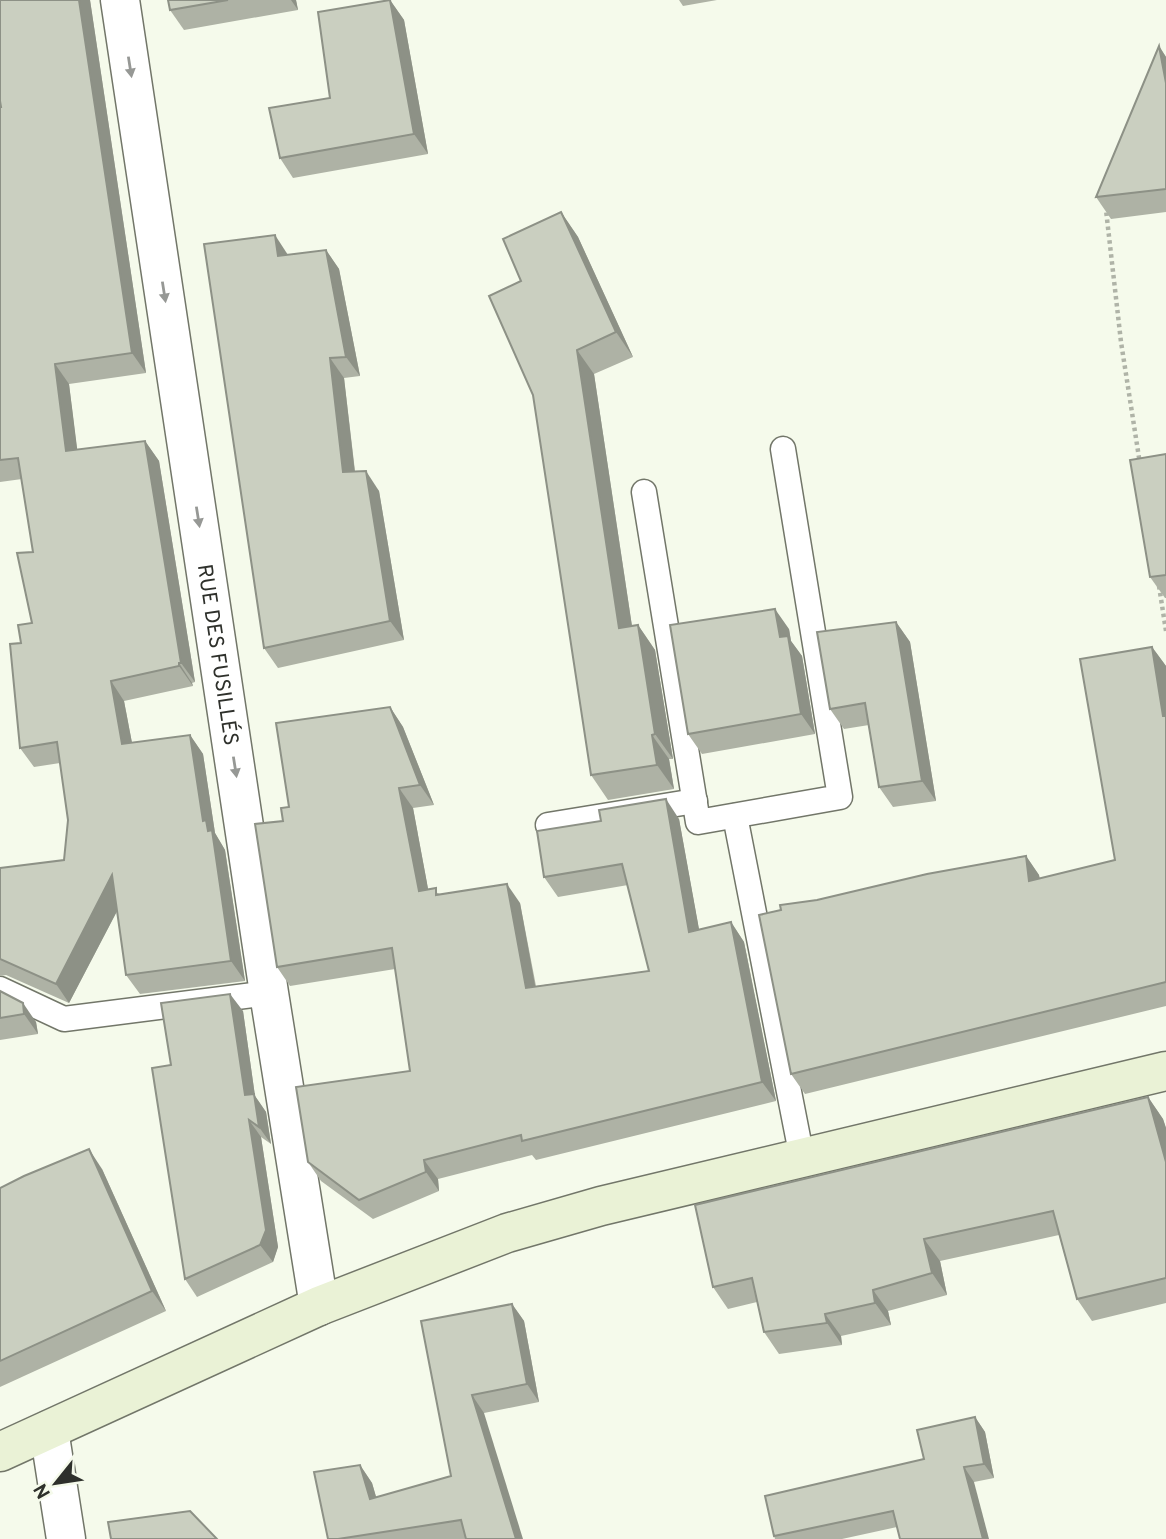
<svg xmlns="http://www.w3.org/2000/svg" width="1166" height="1539" viewBox="0 0 1166 1539" font-family="Overpass,sans-serif">
<rect width="100%" height="100%" fill="#f5faeb"/>
<g fill="none" stroke-linecap="round" stroke-linejoin="round">
<defs>
<g id="service">
<path d="M644,492L698,822L840,797L783,449"/>
<path d="M735,816L802,1158"/>
<path d="M548,825L695,801"/>
<path d="M0,989L64,1019L269,993"/>
</g>
<g id="minor">
<path id="s1" d="M120,0L269,993L319,1306"/>
<path d="M49,1430L66,1539"/>
</g>
<path id="secondary" d="M0,1452L319,1306L507,1233L601,1206L1166,1071"/>
</defs>
<!-- service casing -->
<use href="#service" stroke="#727669" stroke-width="27"/>
<!-- minor casing -->
<use href="#minor" stroke="#727669" stroke-width="41"/>
<!-- secondary casing -->
<use href="#secondary" stroke="#727669" stroke-width="41"/>
<!-- path -->
<g stroke="#afb3a7" stroke-width="4.5" stroke-dasharray="3.5 3.5" stroke-linecap="butt">
<path d="M1108,206L1106,210L1121,342L1140,464"/>
<path d="M1159,586L1166,631"/>
</g>
<!-- service -->
<use href="#service" stroke="#fff" stroke-width="24"/>
<!-- minor -->
<use href="#minor" stroke="#fff" stroke-width="38"/>
<!-- secondary -->
<use href="#secondary" stroke="#eaf2d6" stroke-width="38"/>
</g>
<!-- wall -->
<g fill="#aeb2a5">
<path d="M0,0H90L146,373L69,384L77,450L145,441L159,461L195,682L192,683L193,686L124,701L132,743L190,735L203,754L215,833L225,850L245,981L140,994L126,975L117,911L69,1003L6,975L0,976V868L64,860L68,820L60,763L34,767L20,748L21,643L32,623L33,552L22,479L0,482V107H1Z"/>
<path d="M168,0H296L298,10L184,30L170,10Z"/>
<path d="M390,0L404,20L428,154L293,178L280,158L330,98Z"/>
<path d="M679,0H717L683,6Z"/>
<path d="M1159,46L1166,57V212L1111,219L1096,197Z"/>
<path d="M561,212L578,237L633,357L594,374L632,626L638,625L655,650L673,759H669L674,789L608,800L591,775L533,395L521,281Z"/>
<path d="M326,250L339,269L360,376L344,378L355,471L379,491L404,640L278,668L264,648L289,255Z"/>
<path d="M1166,454V598H1165L1150,577Z"/>
<path d="M896,622L910,642L936,801L893,807L879,787L869,725L844,729L830,709Z"/>
<path d="M789,629L791,641L802,656L815,734L702,754L688,734Z"/>
<path d="M1152,647L1166,666V1006L805,1094L791,1074L781,910L817,900L1026,856L1039,875L1040,879L1115,860Z"/>
<path d="M390,707L403,727L434,805L413,808L428,889L440,894L520,903L536,986L649,971L628,885L558,897L544,877L679,819L699,930L731,922L744,942L776,1101L536,1160L532,1155L438,1179L439,1191L373,1219L321,1181L308,1162L410,1071L395,969L290,986L277,967L283,821L289,807Z"/>
<path d="M0,991L36,1022L38,1034L0,1040Z"/>
<path d="M243,1011L255,1096L266,1112L271,1144L261,1137L278,1247L273,1262L197,1297L185,1279L171,1065Z"/>
<path d="M1148,1097L1163,1119L1166,1128V1303L1092,1321L1077,1299L1059,1235L940,1261L947,1295L888,1311L891,1325L841,1336L842,1345L779,1354L764,1332L757,1302L728,1309L713,1287Z"/>
<path d="M102,1169L166,1311L0,1387V1188Z"/>
<path d="M512,1304L524,1321L539,1402L484,1413L466,1539H328L360,1465L372,1483L376,1497L451,1476L421,1321Z"/>
<path d="M975,1417L985,1432L994,1478L974,1482L897,1527L842,1539H775L774,1536L924,1459Z"/>
</g>
<!-- shaded-wall -->
<g fill="#8d9186">
<path d="M79,0H90L146,373L132,353Z"/>
<path d="M291,0H296L298,10Z"/>
<path d="M390,0L404,20L428,154L414,134Z"/>
<path d="M1159,46L1166,57V83Z"/>
<path d="M561,212L578,237L633,357L616,332Z"/>
<path d="M275,235L288,255L278,256Z"/>
<path d="M326,250L339,269L360,376L346,357Z"/>
<path d="M577,350L594,374L636,653L619,628Z"/>
<path d="M330,358L344,378L357,491L343,472Z"/>
<path d="M55,364L69,384L80,471L66,451Z"/>
<path d="M145,441L159,461L195,682L181,663Z"/>
<path d="M366,471L379,491L404,640L390,621Z"/>
<path d="M775,609L789,629L791,641L802,656L815,734L801,714L780,637Z"/>
<path d="M896,622L910,642L936,801L922,781Z"/>
<path d="M638,625L655,650L673,759L655,734Z"/>
<path d="M1152,647L1166,666V720L1163,716Z"/>
<path d="M179,663L192,683L193,686L179,666Z"/>
<path d="M111,681L124,701L136,764L122,744Z"/>
<path d="M390,707L403,727L434,805L420,785Z"/>
<path d="M190,735L203,754L215,833L225,850L245,981L231,961L203,821Z"/>
<path d="M652,735L669,759L674,789L657,765Z"/>
<path d="M399,788L413,808L432,910L419,891Z"/>
<path d="M666,799L679,819L703,951L689,932Z"/>
<path d="M1026,856L1039,875L1043,901L1029,881Z"/>
<path d="M112,875L126,894L69,1003L56,984Z"/>
<path d="M507,884L520,903L539,1007L526,988Z"/>
<path d="M731,922L744,942L776,1101L762,1082Z"/>
<path d="M230,994L243,1011L255,1096L266,1112L271,1144L259,1127L245,1095Z"/>
<path d="M23,1003L36,1022L38,1034L24,1014Z"/>
<path d="M1148,1097L1163,1119L1166,1128V1162Z"/>
<path d="M249,1120L261,1137L278,1247L273,1262L260,1245Z"/>
<path d="M89,1149L102,1169L166,1311L152,1291Z"/>
<path d="M424,1160L438,1179L439,1191L426,1172Z"/>
<path d="M924,1239L940,1261L947,1295L932,1273Z"/>
<path d="M873,1290L888,1311L891,1325L875,1303Z"/>
<path d="M512,1304L524,1321L539,1402L527,1384Z"/>
<path d="M825,1314L841,1336L842,1345L827,1323Z"/>
<path d="M472,1395L484,1413L523,1539H516Z"/>
<path d="M975,1417L985,1432L994,1478L984,1464Z"/>
<path d="M360,1465L372,1483L382,1517L370,1499Z"/>
<path d="M964,1467L974,1482L989,1539H983Z"/>
</g>
<!-- building -->
<g fill="#cacfc0" stroke="#8d9186" stroke-width="2">
<path d="M0,0H79L132,353L55,364L66,451L145,441L181,663H179V666L111,681L122,744L190,735L203,821L206,820L208,831L212,830L231,961L126,975L112,875L56,984L0,959V868L64,860L68,820L57,742L20,748L10,644L21,643L18,625L32,623L17,553L33,552L18,458L0,460V107H1L0,101Z"/>
<path d="M168,0H228L170,10Z"/>
<path d="M390,0L414,134L280,158L269,108L330,98L318,12Z"/>
<path d="M1159,46L1166,83V189L1096,197Z"/>
<path d="M561,212L616,332L577,350L619,628L638,625L655,734L652,735L657,765L591,775L533,395L489,296L521,281L503,239Z"/>
<path d="M275,235L278,256L326,250L346,357L330,358L343,472L366,471L390,621L264,648L204,244Z"/>
<path d="M1166,454V575L1150,577L1130,460Z"/>
<path d="M775,609L780,637L788,636L801,714L688,734L670,625Z"/>
<path d="M896,622L922,781L879,787L865,703L830,709L817,632Z"/>
<path d="M1152,647L1163,716H1166V982L791,1074L759,915L781,910L780,905L817,900L927,874L1026,856L1029,881L1115,860L1080,659Z"/>
<path d="M390,707L420,785L399,788L419,891L436,888V895L507,884L526,988L649,971L622,864L544,877L537,831L601,821L599,810L666,799L689,932L731,922L762,1082L522,1141L521,1135L424,1160L426,1172L359,1200L308,1162L296,1087L410,1071L392,948L277,967L255,824L283,821L281,808L289,807L276,723Z"/>
<path d="M0,991L23,1003L24,1014L0,1018Z"/>
<path d="M230,994L245,1095L254,1094L259,1127L249,1120L266,1230L260,1245L185,1279L152,1068L171,1065L161,1003Z"/>
<path d="M1148,1097L1166,1162V1278L1077,1299L1053,1211L924,1239L932,1273L873,1290L875,1303L825,1314L827,1323L764,1332L752,1278L713,1287L695,1205Z"/>
<path d="M89,1149L152,1291L0,1361V1188L24,1176Z"/>
<path d="M512,1304L527,1384L472,1395L516,1539H466L461,1520L338,1539H328L314,1472L360,1465L370,1499L451,1476L421,1321Z"/>
<path d="M975,1417L984,1464L964,1467L983,1539H900L893,1511L774,1536L765,1496L924,1459L917,1430Z"/>
<path d="M190,1511L217,1539H111L108,1522Z"/>
</g>
<!-- one-way arrows -->
<defs><path id="oneway-solid" d="M-6-.8H1V-3.2L6.5 0L1 3.2V.8H-6Z" transform="scale(1.75)"/></defs>
<g fill="#969895">
<use href="#oneway-solid" transform="translate(130 67) rotate(81)"/>
<use href="#oneway-solid" transform="translate(164 292) rotate(81)"/>
<use href="#oneway-solid" transform="translate(198 517) rotate(81)"/>
<use href="#oneway-solid" transform="translate(235 767) rotate(81)"/>
</g>
<g text-anchor="middle" stroke-width="7" stroke-linejoin="round" paint-order="stroke">
<!-- street labels -->
<g font-size="21" fill="#2e302b" stroke="#f5faeb">
<text dy="7" stroke="none"><textPath href="#s1" startOffset="662">RUE DES FUSILLÉS</textPath></text>
</g>
</g>
<!-- north arrow -->
<g transform="translate(56 1483) rotate(240)" stroke="#f5faeb" stroke-width="5" paint-order="stroke">
<path d="M0-5L12 26L0 18L-12 26Z" fill="#2e302b"/>
<text y="-10" font-size="19" font-weight="bold" text-anchor="middle" fill="#2e302b">N</text>
</g>
</svg>
